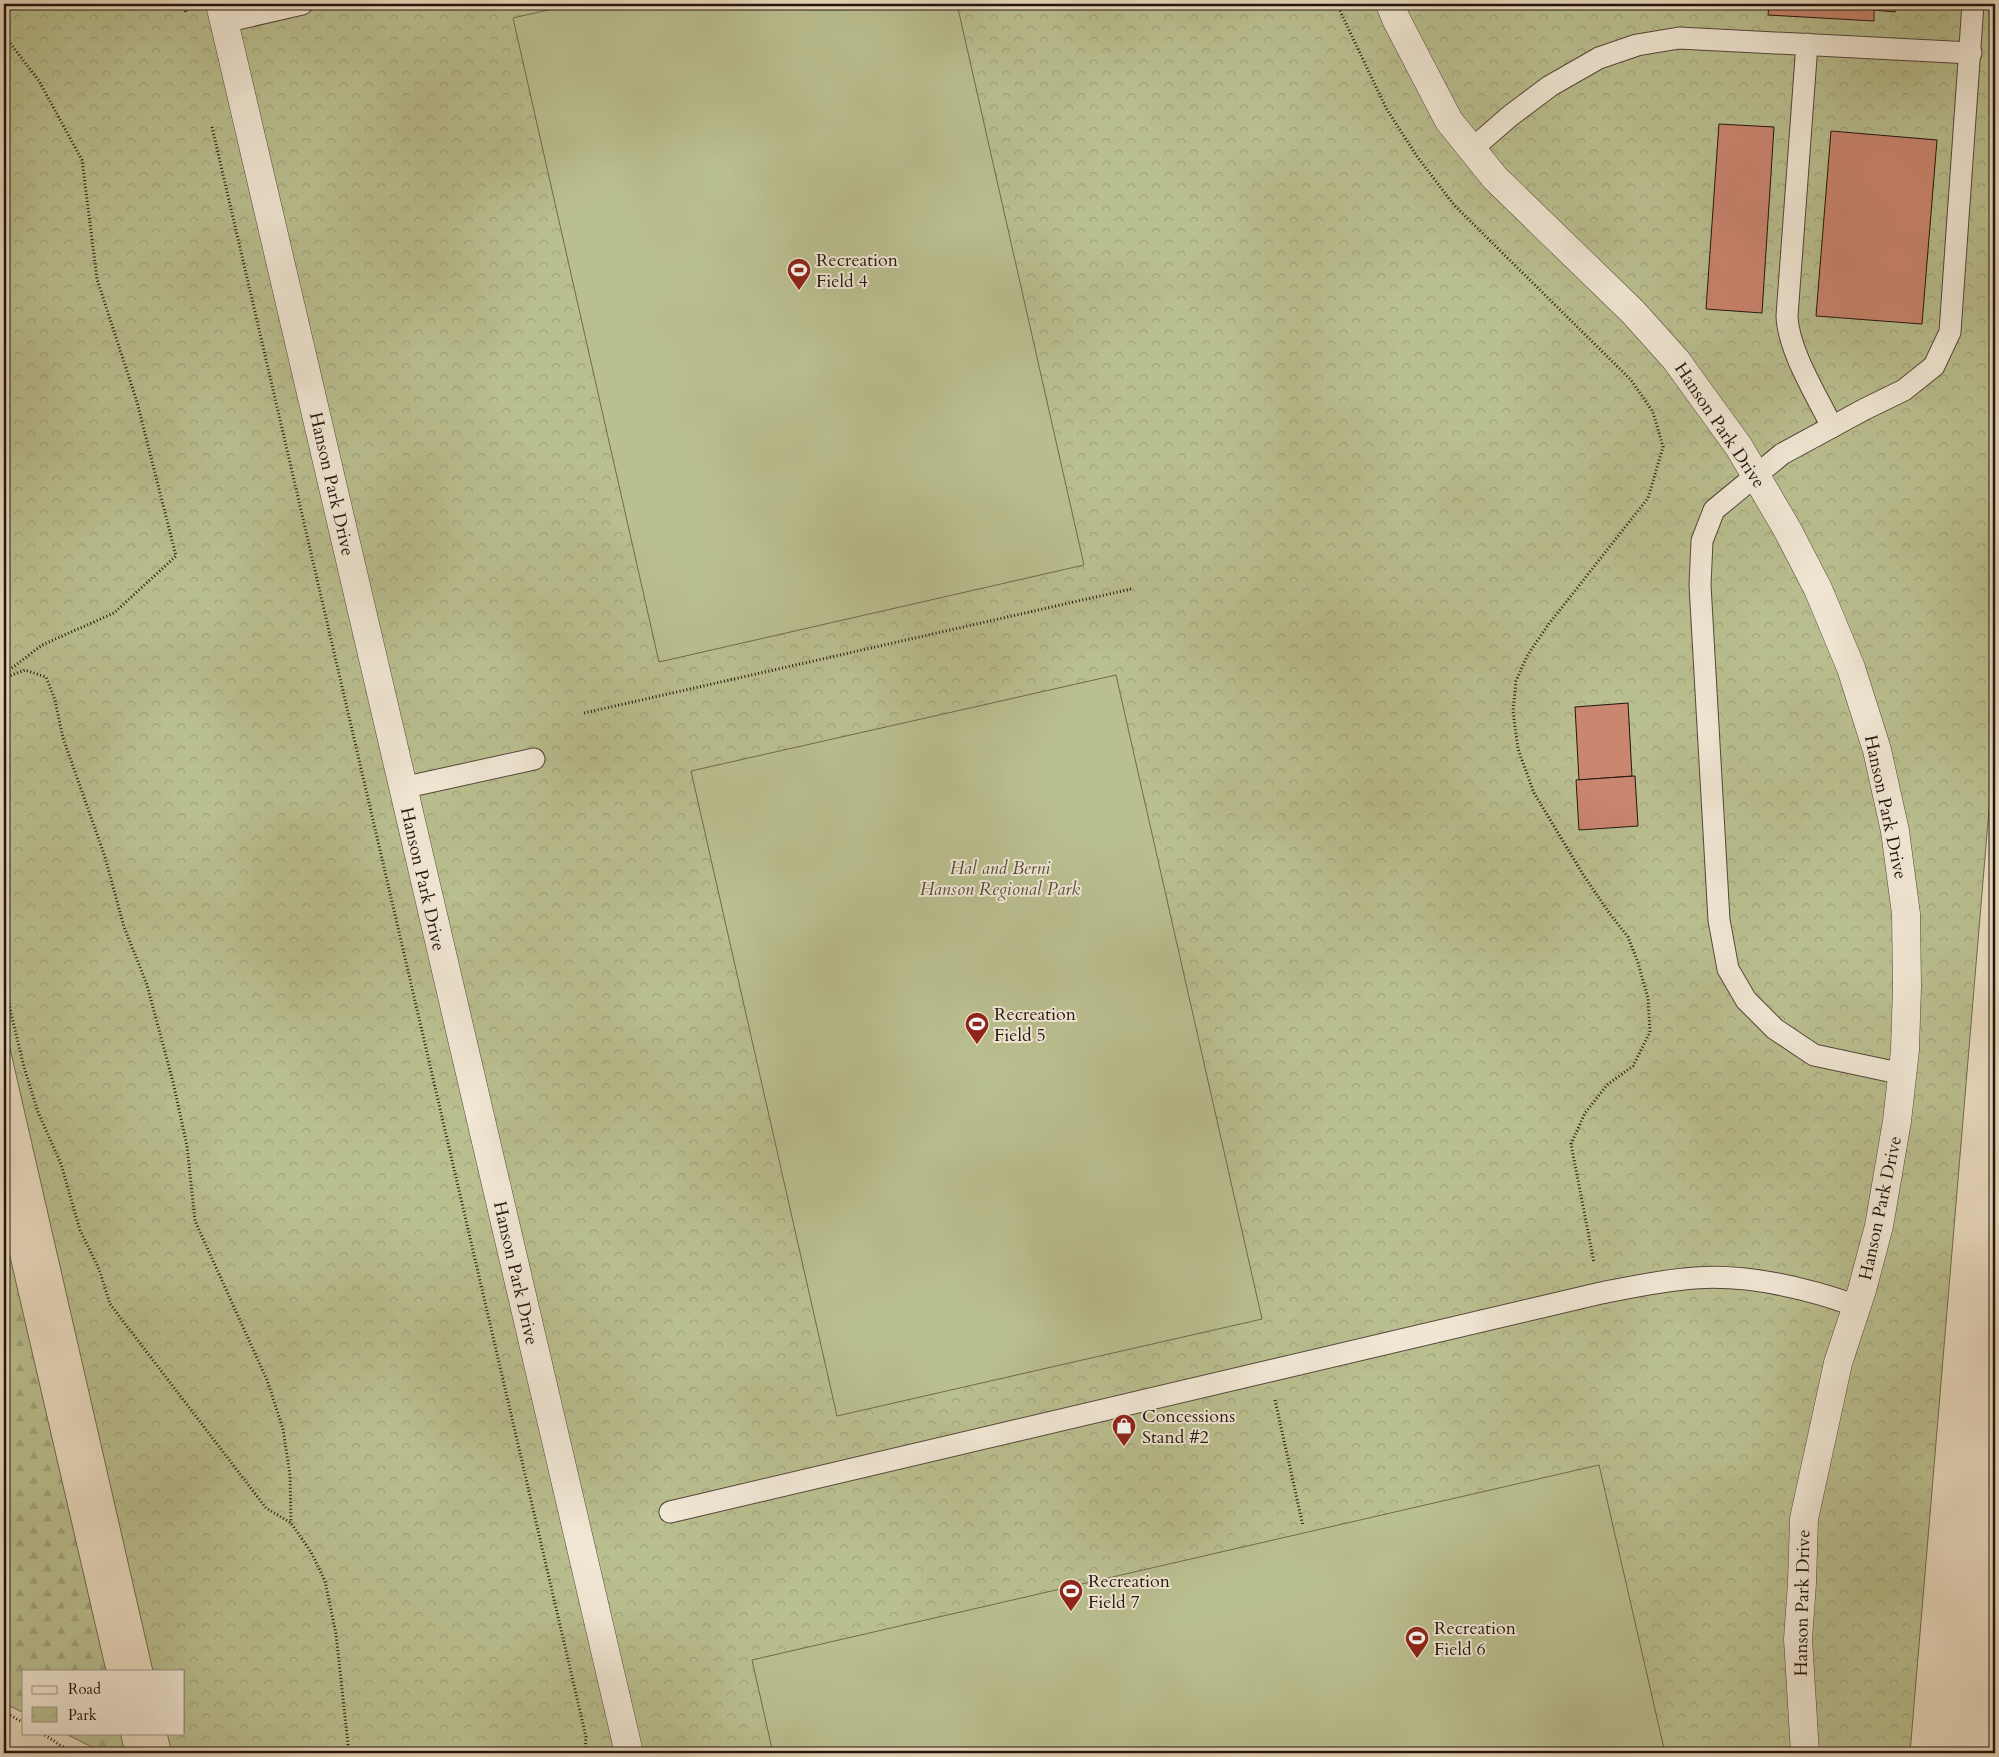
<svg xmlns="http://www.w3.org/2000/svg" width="1999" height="1757" viewBox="0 0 1999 1757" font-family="Cardo,serif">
<defs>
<pattern id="forest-firs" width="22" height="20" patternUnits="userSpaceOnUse" patternTransform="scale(1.25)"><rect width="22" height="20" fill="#babf90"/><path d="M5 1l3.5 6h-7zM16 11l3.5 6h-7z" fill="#a0a37b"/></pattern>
<pattern id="park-crowns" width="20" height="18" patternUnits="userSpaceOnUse" patternTransform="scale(1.25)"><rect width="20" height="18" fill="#babf90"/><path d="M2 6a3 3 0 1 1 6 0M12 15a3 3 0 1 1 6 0" fill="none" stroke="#a0a37b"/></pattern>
</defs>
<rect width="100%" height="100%" fill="#eadbbf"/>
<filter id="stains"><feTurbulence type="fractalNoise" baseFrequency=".004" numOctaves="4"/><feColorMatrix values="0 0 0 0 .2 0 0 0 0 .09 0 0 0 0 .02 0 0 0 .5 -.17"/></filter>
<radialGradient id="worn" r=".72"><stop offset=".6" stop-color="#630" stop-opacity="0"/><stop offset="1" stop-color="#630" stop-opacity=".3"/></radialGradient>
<!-- forest -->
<g fill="url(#forest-firs)" stroke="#6e6a4f">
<path d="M4,1231L106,1671H24V1713L4,1703Z"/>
<path d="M64,1733H120L125,1753H104Z"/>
</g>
<!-- park -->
<path fill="url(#park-crowns)" stroke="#6e6a4f" d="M4,4H1995V738L1910,1753H172L167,1733H184V1671H153L4,1022Z"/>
<!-- garden -->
<g fill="#babf90" stroke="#6e6a4f">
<path d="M574,4H957L1084,565L659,662L513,18Z"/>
<path d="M1116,675L1262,1319L837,1416L691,771Z"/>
<path d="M1599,1465L1665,1753H773L752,1660Z"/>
</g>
<!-- building -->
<g fill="#cb8670" stroke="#22150e">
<path d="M1769,4H1896L1895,12L1874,10V21L1768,15Z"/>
<path d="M1719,124L1774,127L1762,313L1706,309Z"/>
<path d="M1831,131L1937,140L1922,324L1816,316Z"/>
<path d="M1628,703L1632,776L1579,780L1575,707Z"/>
<path d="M1635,776L1638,826L1579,830L1576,780Z"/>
</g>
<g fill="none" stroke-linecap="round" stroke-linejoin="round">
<defs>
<g id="service">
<path d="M224,22L302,4"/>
<path d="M1807,44L1787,316C1788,350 1817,396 1832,427"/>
<path d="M1472,149L1510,116L1550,86L1599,58L1637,45L1679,38L1971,53"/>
<path d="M402,788L534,759"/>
<path d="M1903,1074L1814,1055L1775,1029L1746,1000L1728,969L1719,920L1700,585L1702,541L1714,510L1782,454L1865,409L1904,390L1934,366L1950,332L1973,4"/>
<path d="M670,1512L1601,1293C1632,1287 1664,1280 1695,1278C1750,1274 1806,1288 1857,1306"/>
</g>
<g id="minor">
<path d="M220,4L629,1753"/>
<path d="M1390,4L1396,19L1449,121L1495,178L1633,312L1676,360L1739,447L1787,529L1818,589L1851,668L1877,750L1895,831L1906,914L1907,987L1905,1050L1897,1121L1879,1226L1862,1290L1838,1363L1804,1519L1802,1583L1798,1639L1805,1753"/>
</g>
</defs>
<!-- service casing -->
<use href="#service" stroke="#54463a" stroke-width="23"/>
<!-- minor casing -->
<use href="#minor" stroke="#54463a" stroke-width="29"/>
<!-- path -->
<g stroke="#22150e" stroke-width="3" stroke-dasharray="1 2.5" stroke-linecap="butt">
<path d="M184,4L186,13"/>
<path d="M1338,4L1341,13L1386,108L1416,155L1454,205L1631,380L1653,412L1663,447L1648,498L1548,625L1527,656L1516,681L1513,711L1518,749L1534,793L1584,876L1610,914L1628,937L1638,963L1648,998L1650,1032L1633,1066L1607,1085L1585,1113L1571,1144L1594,1263"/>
<path d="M4,35L39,81L82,160L97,279L137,402L176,556L114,613L42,645L4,674"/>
<path d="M212,127L586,1737L585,1753"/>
<path d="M4,678L25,670L46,677L55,700L63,738L105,857L124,927L147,985L173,1082L187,1146L195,1221L267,1380L283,1429L290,1475L291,1523"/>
<path d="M584,713L1131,589"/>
<path d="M4,958L10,1009L24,1067L38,1112L61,1164L80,1230L99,1269L110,1304L266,1508L291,1523L311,1552L325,1581L336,1634L349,1753"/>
<path d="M1275,1400L1303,1526"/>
<path d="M4,1712L24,1723"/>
<path d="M42,1733L72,1753"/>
</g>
<!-- service -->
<use href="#service" stroke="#f1e8d5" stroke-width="21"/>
<!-- minor -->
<use href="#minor" stroke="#f1e8d5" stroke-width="28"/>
</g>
<!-- icons -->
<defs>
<symbol id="stadium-pin" viewBox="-11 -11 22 30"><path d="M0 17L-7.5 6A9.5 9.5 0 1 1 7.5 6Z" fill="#8f2418" stroke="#f1e8d5"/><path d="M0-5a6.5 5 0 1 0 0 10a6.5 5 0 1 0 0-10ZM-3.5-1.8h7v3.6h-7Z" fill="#fff"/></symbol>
<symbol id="shop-pin" viewBox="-11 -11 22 30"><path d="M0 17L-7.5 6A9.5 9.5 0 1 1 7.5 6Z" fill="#8f2418" stroke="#f1e8d5"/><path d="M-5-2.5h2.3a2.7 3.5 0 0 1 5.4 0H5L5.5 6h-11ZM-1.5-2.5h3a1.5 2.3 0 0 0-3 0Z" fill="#fff"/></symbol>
</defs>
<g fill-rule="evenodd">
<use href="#stadium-pin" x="785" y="256" width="28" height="38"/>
<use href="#stadium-pin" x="963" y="1010" width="28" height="38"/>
<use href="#shop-pin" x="1110" y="1412" width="28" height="38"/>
<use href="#stadium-pin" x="1057" y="1577" width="28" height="38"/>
<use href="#stadium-pin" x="1403" y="1624" width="28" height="38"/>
</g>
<g text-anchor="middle" stroke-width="4" stroke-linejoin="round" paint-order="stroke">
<!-- poi labels -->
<g font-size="18" fill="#22150e" stroke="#f1e8d5" text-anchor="start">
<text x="816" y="266">Recreation<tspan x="816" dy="21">Field 4</tspan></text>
<text x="994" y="1020">Recreation<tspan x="994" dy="21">Field 5</tspan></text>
<text x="1142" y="1422">Concessions<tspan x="1142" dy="21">Stand #2</tspan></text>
<text x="1088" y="1587">Recreation<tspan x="1088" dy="21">Field 7</tspan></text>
<text x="1434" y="1634">Recreation<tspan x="1434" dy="21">Field 6</tspan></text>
</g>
<!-- street labels -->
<g font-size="18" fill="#22150e" stroke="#f1e8d5">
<text transform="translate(1720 425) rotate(56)" y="6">Hanson Park Drive</text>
<text transform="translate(332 484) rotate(77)" y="6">Hanson Park Drive</text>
<text transform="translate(1886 807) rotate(78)" y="6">Hanson Park Drive</text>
<text transform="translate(423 879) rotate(77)" y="6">Hanson Park Drive</text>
<text transform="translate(1880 1208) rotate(-78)" y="6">Hanson Park Drive</text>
<text transform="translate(516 1273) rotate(77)" y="6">Hanson Park Drive</text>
<text transform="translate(1802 1603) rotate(-89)" y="6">Hanson Park Drive</text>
</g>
<!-- park labels -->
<g font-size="18" font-style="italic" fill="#57503c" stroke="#f1e8d5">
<text x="1000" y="874">Hal and Berni<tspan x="1000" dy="21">Hanson Regional Park</tspan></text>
</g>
</g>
<!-- margin -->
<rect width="1999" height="1757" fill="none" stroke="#eadbbf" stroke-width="20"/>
<rect x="5" y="5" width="1989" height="1747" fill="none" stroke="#22150e" stroke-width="2.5"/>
<rect x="10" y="10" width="1979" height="1737" fill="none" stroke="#22150e"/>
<!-- legend -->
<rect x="22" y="1670" width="162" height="65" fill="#f1e8d5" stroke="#9e9485"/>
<rect x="32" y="1686" width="25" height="8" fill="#f1e8d5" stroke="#9e9485"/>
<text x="68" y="1694" font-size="15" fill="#22150e">Road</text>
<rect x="32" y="1707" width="25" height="15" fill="url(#park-crowns)" stroke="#9e9485"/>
<text x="68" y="1720" font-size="15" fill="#22150e">Park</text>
<rect width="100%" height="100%" filter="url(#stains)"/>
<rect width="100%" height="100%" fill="url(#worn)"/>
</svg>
